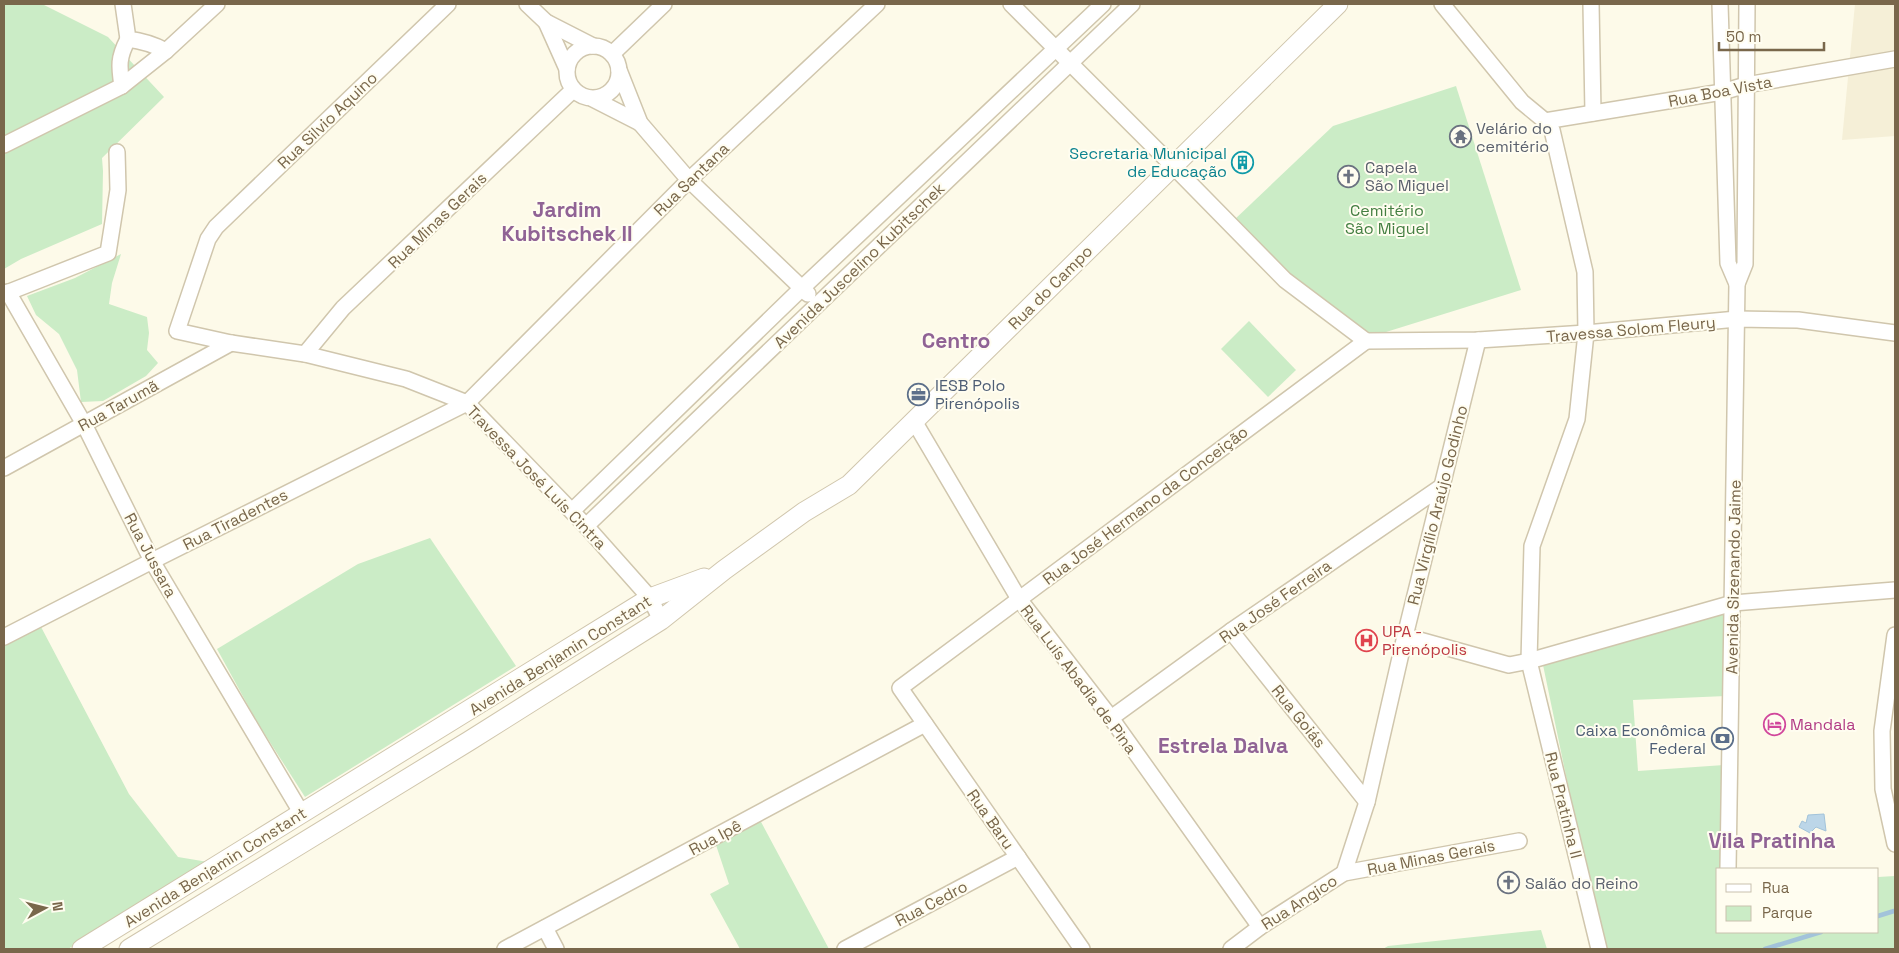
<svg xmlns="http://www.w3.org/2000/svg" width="1899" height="953" viewBox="0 0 1899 953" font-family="'Space Grotesk',sans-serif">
<rect width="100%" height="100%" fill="#fdfae9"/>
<!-- residential -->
<path fill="#f5efd7" d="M1855,4H1895V136L1842,140Z"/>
<!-- green -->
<g fill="#cbecc6">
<path d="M4,4H42L108,37L164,97L102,158L103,171L102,224L21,259L4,269Z"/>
<path d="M1456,86L1521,290L1370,337L1288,277L1233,221L1333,126Z"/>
<path d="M121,254L112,283L109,304L147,317L149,333L147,350L158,363L146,376L103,401L81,402L77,370L59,334L36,315L27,296L75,278Z"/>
<path d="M1249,321L1296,370L1268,397L1221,349Z"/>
<path d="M430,538L516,666L305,797L257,722L217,649L358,564Z"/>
<path d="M1730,610L1726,696L1633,700L1638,771L1724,765L1726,869H1718V932H1878V877L1895,876V949H1602L1543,665Z"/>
<path d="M40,625L129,794L178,857L208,862L68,949H4V644Z"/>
<path d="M760,820L829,949H740L710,894L729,884L716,845Z"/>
<path d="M1541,930L1547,949H1383L1388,946Z"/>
</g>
<!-- water -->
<path fill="#bcd6e8" stroke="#a2c3da" d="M1824,814L1826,831L1816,827L1810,833L1799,827L1802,821L1806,823L1808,815Z"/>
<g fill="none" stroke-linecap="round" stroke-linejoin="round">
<!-- stream -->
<g stroke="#a2c3da" stroke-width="4.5">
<path d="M1878,916L1894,911"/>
<path d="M1765,949L1821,932"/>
</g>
<defs>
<g id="minor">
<path d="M123,4L128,39C143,41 153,44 166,51"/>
<path d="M448,4L216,227L208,239L177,331L231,343L305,354L406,379L467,403L586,526L650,598L661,620"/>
<path d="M527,4L546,22L593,46"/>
<path d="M1011,4L1173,166L1285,280L1366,341"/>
<path d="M1442,4L1522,102L1545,121L1552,130L1585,272L1586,333L1577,419L1532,546L1529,661L1599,949"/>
<path d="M1591,4L1593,113"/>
<path d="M1720,4L1728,263L1737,284"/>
<path d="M546,22L567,69"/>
<circle cx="593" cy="72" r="26"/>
<path d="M612,54L664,4"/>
<path d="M619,70L640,123L689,180L808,294"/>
<path d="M122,86C119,66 118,58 128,39"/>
<path d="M593,99L640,123"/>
<path d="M1545,121L1722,92L1746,85L1895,59"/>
<path d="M4,145L122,86L166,51L217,4"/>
<path d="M8,292L84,424L152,561L302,814"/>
<path d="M4,294L108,253L118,190L117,152"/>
<path d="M1366,341L1478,340L1586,333L1737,319L1798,320L1895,333"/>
<path d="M305,354L343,308L573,90"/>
<path d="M914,421L1019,599L1111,718L1260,927"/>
<path d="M4,468L231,343"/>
<path d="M572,511L802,288L1103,4"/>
<path d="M586,526L1132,4"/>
<path d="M1231,631L1367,802"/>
<path d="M1895,635L1882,731L1883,789L1895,844"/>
<path d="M1405,636L1509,665L1529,661L1733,603L1895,590"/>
<path d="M4,637L152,561L467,403L689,180L877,4"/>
<path d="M1111,718L1231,631L1441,487"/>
<path d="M1728,869L1737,284L1745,264L1747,4"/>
<path d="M1344,873L1367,802L1405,636L1478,340"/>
<path d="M545,928L556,949"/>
<path d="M505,949L925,724"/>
<path d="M845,949L1018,857"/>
<path d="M1082,949L900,688L1366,341"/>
<path d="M1231,949L1260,927L1344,873L1519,841"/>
</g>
<g id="tertiary">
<path d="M82,949L650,598L704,578"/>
<path d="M129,949L469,741L661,620L724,570L804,512L849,485L1338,4"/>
</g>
</defs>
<!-- minor casing -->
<use href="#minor" stroke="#d0c6ad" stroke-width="18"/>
<!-- tertiary casing -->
<use href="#tertiary" stroke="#d0c6ad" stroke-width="21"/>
<!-- minor -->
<use href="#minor" stroke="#fff" stroke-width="15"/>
<!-- tertiary -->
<use href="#tertiary" stroke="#fff" stroke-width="19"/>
</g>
<!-- icons -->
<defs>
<symbol id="temple-ring" viewBox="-11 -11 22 22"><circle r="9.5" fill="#fffdf0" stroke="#6b7280" stroke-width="1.5"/><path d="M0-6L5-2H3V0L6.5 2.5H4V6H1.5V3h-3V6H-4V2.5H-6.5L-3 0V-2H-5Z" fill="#6b7280"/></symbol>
<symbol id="building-ring" viewBox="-11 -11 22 22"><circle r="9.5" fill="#fffdf0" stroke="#0f9aa8" stroke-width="1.5"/><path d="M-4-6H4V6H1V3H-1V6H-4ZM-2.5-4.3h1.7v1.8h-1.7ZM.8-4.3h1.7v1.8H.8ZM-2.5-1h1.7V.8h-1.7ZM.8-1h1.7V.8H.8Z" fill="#0f9aa8"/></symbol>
<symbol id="church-ring" viewBox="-11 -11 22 22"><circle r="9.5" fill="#fffdf0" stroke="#6b7280" stroke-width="1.5"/><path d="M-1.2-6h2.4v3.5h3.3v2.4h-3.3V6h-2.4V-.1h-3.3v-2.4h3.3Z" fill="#6b7280"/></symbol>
<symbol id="office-ring" viewBox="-11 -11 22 22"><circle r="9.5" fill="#fffdf0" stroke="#5c6f8a" stroke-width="1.5"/><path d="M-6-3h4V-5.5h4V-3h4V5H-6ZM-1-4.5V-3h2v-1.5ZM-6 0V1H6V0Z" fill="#5c6f8a"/></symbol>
<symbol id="hospital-ring" viewBox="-11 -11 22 22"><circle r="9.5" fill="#fffdf0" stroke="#e0444e" stroke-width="1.5"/><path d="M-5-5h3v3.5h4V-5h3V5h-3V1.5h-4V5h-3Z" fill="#e0444e"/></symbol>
<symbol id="hotel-ring" viewBox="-11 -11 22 22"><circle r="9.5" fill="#fffdf0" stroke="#d1479c" stroke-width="1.5"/><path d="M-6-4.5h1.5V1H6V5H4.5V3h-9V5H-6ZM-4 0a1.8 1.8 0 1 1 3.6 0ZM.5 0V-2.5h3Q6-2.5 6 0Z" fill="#d1479c"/></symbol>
<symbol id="bank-ring" viewBox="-11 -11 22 22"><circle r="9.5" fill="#fffdf0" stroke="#5c6f8a" stroke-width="1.5"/><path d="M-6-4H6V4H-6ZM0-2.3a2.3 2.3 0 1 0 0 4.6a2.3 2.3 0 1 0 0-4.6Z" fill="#5c6f8a"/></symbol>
</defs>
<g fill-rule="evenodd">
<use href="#temple-ring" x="1448" y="124" width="25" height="25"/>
<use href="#building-ring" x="1230" y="150" width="25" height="25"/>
<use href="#church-ring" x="1336" y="164" width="25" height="25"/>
<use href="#office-ring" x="906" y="382" width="25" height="25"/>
<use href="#hospital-ring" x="1354" y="628" width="25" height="25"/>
<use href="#hotel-ring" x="1762" y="712" width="25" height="25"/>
<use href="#bank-ring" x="1710" y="726" width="25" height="25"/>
<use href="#church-ring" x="1496" y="870" width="25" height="25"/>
</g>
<g text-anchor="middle" stroke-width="4" stroke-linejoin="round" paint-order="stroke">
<!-- street labels -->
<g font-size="16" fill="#79674b" stroke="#fffdf0">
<text transform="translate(1720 91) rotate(-11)" y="6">Rua Boa Vista</text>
<text transform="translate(327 120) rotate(-44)" y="6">Rua Silvio Aquino</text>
<text transform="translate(691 179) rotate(-44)" y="6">Rua Santana</text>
<text transform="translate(437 220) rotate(-44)" y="6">Rua Minas Gerais</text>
<text transform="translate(859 265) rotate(-44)" y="6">Avenida Juscelino Kubitschek</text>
<text transform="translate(1050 287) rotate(-45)" y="6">Rua do Campo</text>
<text transform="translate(1631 329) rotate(-5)" y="6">Travessa Solom Fleury</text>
<text transform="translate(118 405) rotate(-29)" y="6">Rua Tarumã</text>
<text transform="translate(537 477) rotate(46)" y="6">Travessa José Luís Cintra</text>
<text transform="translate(1145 505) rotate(-37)" y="6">Rua José Hermano da Conceição</text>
<text transform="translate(1437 505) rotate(-76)" y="6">Rua Virgílio Araújo Godinho</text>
<text transform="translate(235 519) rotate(-27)" y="6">Rua Tiradentes</text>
<text transform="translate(151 555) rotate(62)" y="6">Rua Jussara</text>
<text transform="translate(1733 577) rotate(-89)" y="6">Avenida Sizenando Jaime</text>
<text transform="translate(1275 601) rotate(-35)" y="6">Rua José Ferreira</text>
<text transform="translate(560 655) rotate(-32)" y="6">Avenida Benjamin Constant</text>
<text transform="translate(1079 679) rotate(53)" y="6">Rua Luís Abadia de Pina</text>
<text transform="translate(1299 716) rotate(51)" y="6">Rua Goiás</text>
<text transform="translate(1564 805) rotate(76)" y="6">Rua Pratinha II</text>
<text transform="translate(991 819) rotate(55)" y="6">Rua Baru</text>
<text transform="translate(715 837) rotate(-28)" y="6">Rua Ipê</text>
<text transform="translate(1431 857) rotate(-11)" y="6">Rua Minas Gerais</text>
<text transform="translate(215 867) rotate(-32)" y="6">Avenida Benjamin Constant</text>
<text transform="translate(1299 902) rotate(-33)" y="6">Rua Angico</text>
<text transform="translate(931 903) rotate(-28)" y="6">Rua Cedro</text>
</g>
<!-- worship labels -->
<g font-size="16" fill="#5b616d" stroke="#fffdf0" text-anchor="start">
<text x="1476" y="134">Velário do<tspan x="1476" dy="18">cemitério</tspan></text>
<text x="1365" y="173">Capela<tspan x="1365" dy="18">São Miguel</tspan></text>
<text x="1525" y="889">Salão do Reino</text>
</g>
<!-- culture labels -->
<g font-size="16" fill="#0d838f" stroke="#fffdf0" text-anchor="end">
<text x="1227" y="159">Secretaria Municipal<tspan x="1227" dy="18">de Educação</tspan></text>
</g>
<!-- park labels -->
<g font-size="16" fill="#447f42" stroke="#fffdf0">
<text x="1387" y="216">Cemitério<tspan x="1387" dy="18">São Miguel</tspan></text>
</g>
<!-- service labels -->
<g font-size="16" fill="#4e5e75" stroke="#fffdf0" text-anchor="start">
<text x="935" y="391">IESB Polo<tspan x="935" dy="18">Pirenópolis</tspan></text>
<text x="1706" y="736" text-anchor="end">Caixa Econômica<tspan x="1706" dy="18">Federal</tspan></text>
</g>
<!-- health labels -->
<g font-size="16" fill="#be3a42" stroke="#fffdf0" text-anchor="start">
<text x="1382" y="637">UPA -<tspan x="1382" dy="18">Pirenópolis</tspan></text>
</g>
<!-- hotel labels -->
<g font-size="16" fill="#b23c85" stroke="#fffdf0" text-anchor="start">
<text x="1790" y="730">Mandala</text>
</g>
<!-- district labels -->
<g font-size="21" font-weight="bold" fill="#906395" stroke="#fffdf0">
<text x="567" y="217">Jardim<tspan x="567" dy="24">Kubitschek II</tspan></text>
<text x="956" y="348">Centro</text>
<text x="1223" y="753">Estrela Dalva</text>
<text x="1772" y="848">Vila Pratinha</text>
</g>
</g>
<!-- border -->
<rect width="1899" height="953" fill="none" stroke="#79674b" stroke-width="10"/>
<!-- legend -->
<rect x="1716" y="868" width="162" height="65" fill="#fffdf0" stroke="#c9c1ae"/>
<rect x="1726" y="884" width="25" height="8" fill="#ffffff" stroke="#c9c1ae"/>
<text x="1762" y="893" font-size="15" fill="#79674b">Rua</text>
<rect x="1726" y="906" width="25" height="15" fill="#cbecc6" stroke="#c9c1ae"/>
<text x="1762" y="918" font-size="15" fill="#79674b">Parque</text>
<!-- north arrow -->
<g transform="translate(45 908) rotate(83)" stroke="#fffdf0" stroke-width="4" paint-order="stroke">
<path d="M0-4L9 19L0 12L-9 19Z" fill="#79674b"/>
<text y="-8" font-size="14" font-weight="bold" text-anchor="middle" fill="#79674b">N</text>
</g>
<!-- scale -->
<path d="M1719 42v8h105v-8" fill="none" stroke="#79674b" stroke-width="2.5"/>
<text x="1726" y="42" font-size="15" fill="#79674b" stroke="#fffdf0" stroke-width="4" paint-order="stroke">50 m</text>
</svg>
